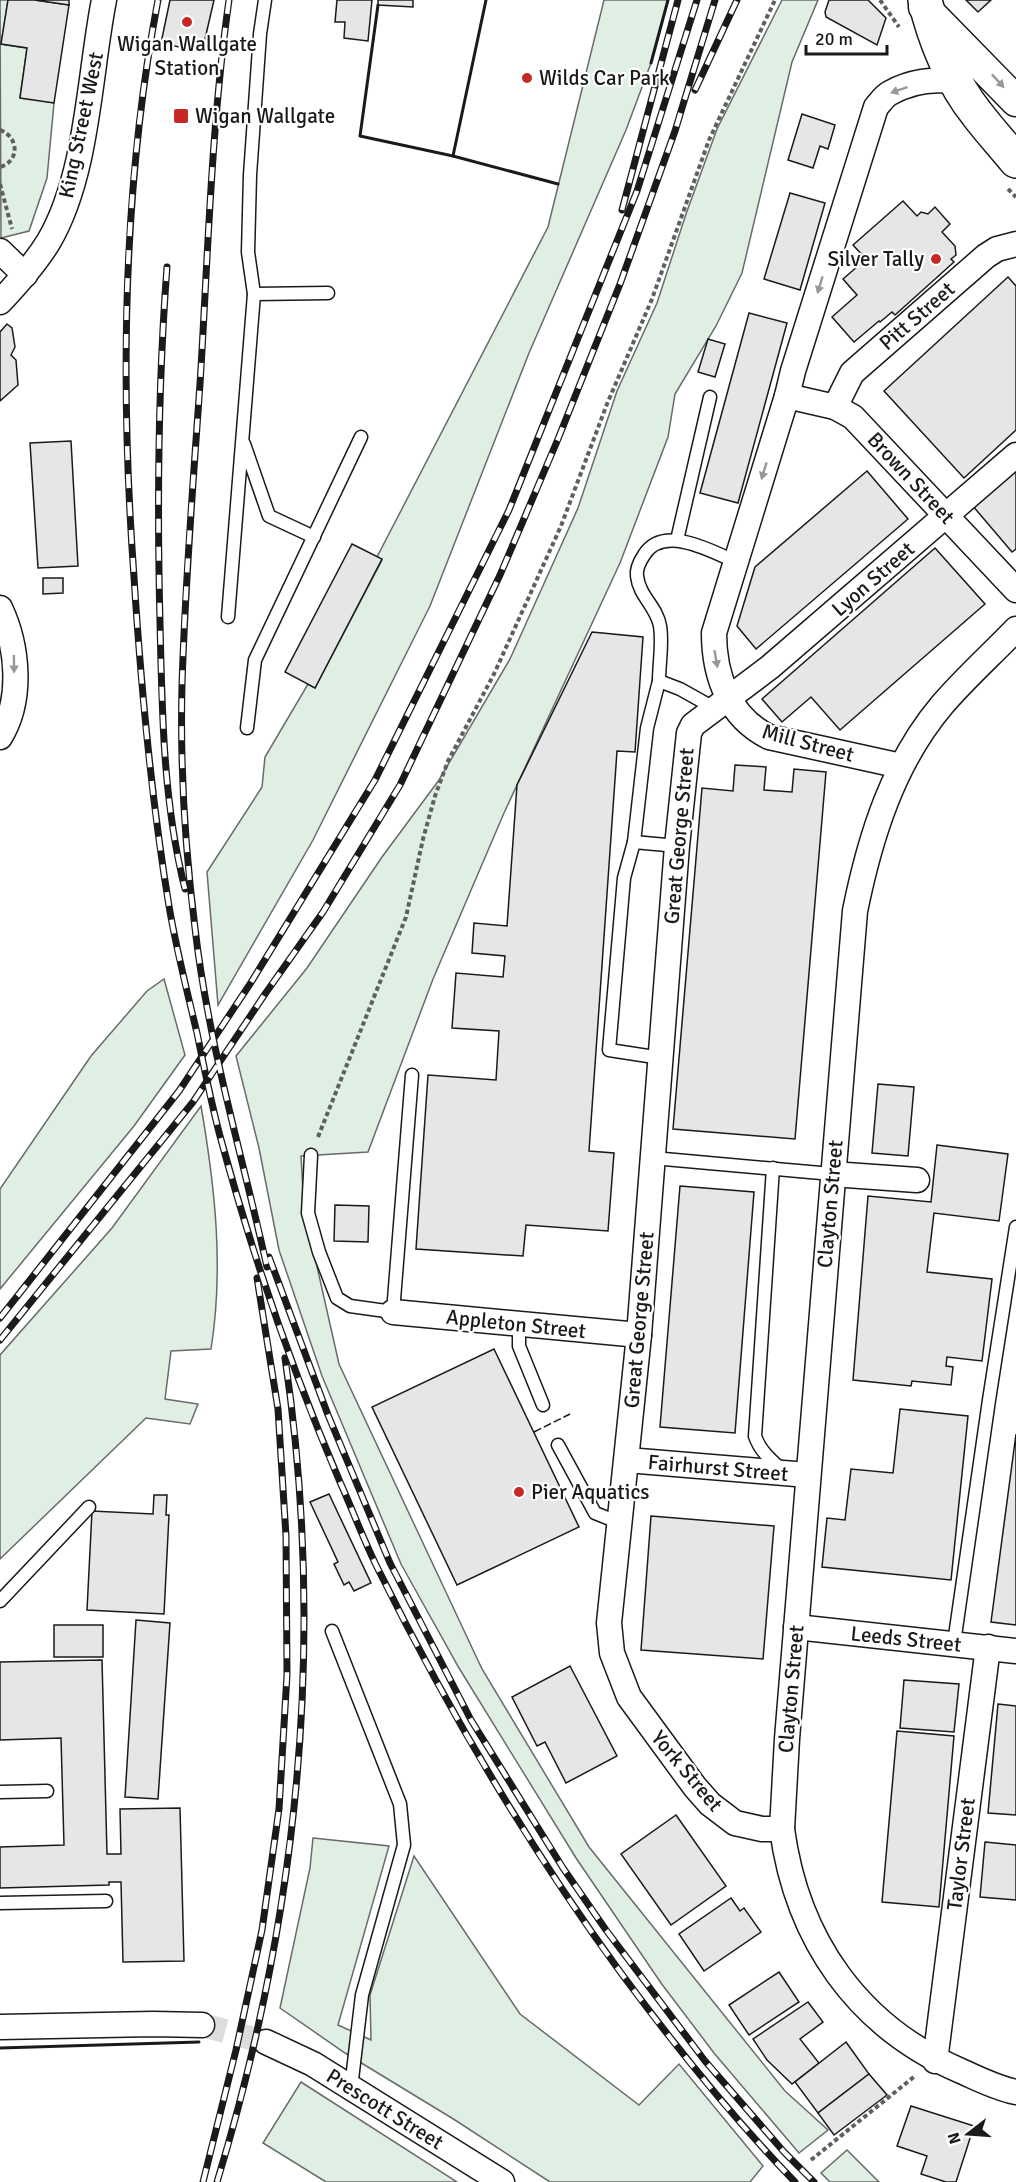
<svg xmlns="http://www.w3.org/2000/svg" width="1016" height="2182" viewBox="0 0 1016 2182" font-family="Signika,sans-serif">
<rect width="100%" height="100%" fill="#fff"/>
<!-- green -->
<g fill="#e0efe3" stroke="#6a6a6a" stroke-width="1.5">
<path d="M0,0H8L1,44L27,48L20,97L54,103L47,178L29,231L1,238Z"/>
<path d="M604,0H668L651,63L626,130L529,353L430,606L313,840L218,1005L207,872L262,787L265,757L308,684L315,688L382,560L377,557L548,227Z"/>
<path d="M782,0H818L792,62L742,273L716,326L675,394L668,437L620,563L504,813L433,979L368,1152L301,1156L304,1209L339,1364L482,1669L589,1847L785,2091L828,2130L799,2153L714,2053L661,1983L576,1858L459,1668L401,1564L322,1376L279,1250L259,1148L236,1056L307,968L382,857L439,780L510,659L578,508L617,391L657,303L686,214L717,129Z"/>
<path d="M164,979L185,1055L134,1126L0,1289V1189L91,1056L147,991Z"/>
<path d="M201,1106C215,1187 224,1268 211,1349L171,1351L165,1399L198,1404L190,1424L146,1418L0,1559V1355L112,1228Z"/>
<path d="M313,1838L389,1846L338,2025L371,2040L370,1995L414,1856L520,2014L639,2105L679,2064L763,2166L750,2182H550L455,2120L345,2053L280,2008L310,1868Z"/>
<path d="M301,2082L457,2182H326L263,2143Z"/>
<path d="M847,2150L879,2182H830L821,2173Z"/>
</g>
<!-- building -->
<g fill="#e6e6e6" stroke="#1a1a1a" stroke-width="1.5">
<path d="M8,0H35L69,5L54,103L20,98L27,48L1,44Z"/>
<path d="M35,0H69V5Z"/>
<path d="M170,0H214L202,52L161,43Z"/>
<path d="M337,0H372L368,41L344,38L345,22H335Z"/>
<path d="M378,0H413V7L378,5Z"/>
<path d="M829,0H868L886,18L877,45L826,17L825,12Z"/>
<path d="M966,0H991L978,12Z"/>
<path d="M802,114L835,125L828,149L820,146L813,168L788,160Z"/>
<path d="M790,193L825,203L800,290L764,279Z"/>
<path d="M903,201L917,216L921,212L928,214L935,207L950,224L942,232L955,246L956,255L951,259L954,262L895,315L892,312L880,322L879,321L854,342L832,317L857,295L843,279L866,259L853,245Z"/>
<path d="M1008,277L1016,286V430L964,478L884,391Z"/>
<path d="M749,313L787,323L738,503L700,493Z"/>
<path d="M7,324L12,328L15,347L11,355L16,360L18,385L0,401V332Z"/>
<path d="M708,339L725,344L715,377L698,372Z"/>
<path d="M71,441L78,566L38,568L30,443Z"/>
<path d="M1016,467V549L1012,552L972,505Z"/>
<path d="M867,471L908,519L756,649L737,626L755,567Z"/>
<path d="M352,544L382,559L315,688L285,672Z"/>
<path d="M935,548L985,604L840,730L811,697L782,722L762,699Z"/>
<path d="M43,578H63V593L43,594Z"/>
<path d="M592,632L643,637L635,752L617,751L589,1151L614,1153L608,1231L526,1225L523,1256L416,1249L428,1075L496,1080L499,1031L452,1028L456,973L503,977L505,956L472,953L474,923L507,926L517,785Z"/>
<path d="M735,765L766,767L764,790L792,792L794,769L826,772L795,1139L673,1129L702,788L733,791Z"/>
<path d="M878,1084L914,1087L908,1156L872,1153Z"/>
<path d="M937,1145L1008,1154L999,1221L934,1213L927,1272L992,1279L982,1361L947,1357L946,1366L953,1367L951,1385L912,1381L911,1386L853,1380L868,1196L931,1202Z"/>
<path d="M680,1186L754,1192L735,1433L660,1427Z"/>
<path d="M335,1205L369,1206L368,1242L334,1241Z"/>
<path d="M494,1349L579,1527L457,1585L372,1407Z"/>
<path d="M900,1409L968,1416L951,1580L822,1567L827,1518L845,1520L851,1469L893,1473Z"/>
<path d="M1016,1434V1625L991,1622Z"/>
<path d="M329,1494L371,1583L354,1591L349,1582L344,1585L334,1564L338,1562L310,1502Z"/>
<path d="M154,1495H167L166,1515H169L164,1614L87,1610L92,1511L153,1514Z"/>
<path d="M651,1516L774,1526L763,1659L641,1650Z"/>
<path d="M136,1620L170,1623L158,1799L125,1797Z"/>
<rect x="54" y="1625" width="49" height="32"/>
<path d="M102,1660L107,1854H121L120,1809L180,1808L184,1961L123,1962L121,1882H109V1885L0,1888V1847L64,1845L61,1738L0,1740V1662Z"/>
<path d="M570,1666L617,1756L566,1783L545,1742L537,1746L512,1697Z"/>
<path d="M904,1680L959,1684L954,1732L900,1728Z"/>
<path d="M998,1704L1016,1706V1815L988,1813Z"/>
<path d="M897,1731L954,1736L939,1907L882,1902Z"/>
<path d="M676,1815L726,1886L671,1925L621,1854Z"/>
<path d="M985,1842L1016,1845V1900L980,1897Z"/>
<path d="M731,1898L740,1911L744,1908L761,1932L704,1971L679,1934Z"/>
<path d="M779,1972L799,2002L749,2035L729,2005Z"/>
<path d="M808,2002L823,2022L800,2039L819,2063L792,2084L767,2060L753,2039Z"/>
<path d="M846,2042L869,2074L818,2113L795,2082Z"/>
<path d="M869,2074L887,2095L834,2135L818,2113Z"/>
<path d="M911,2106L974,2126L956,2182H946L921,2174L927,2156L897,2146Z"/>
</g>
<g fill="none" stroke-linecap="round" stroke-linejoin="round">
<!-- minor-tunnel -->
<path stroke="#ddd" stroke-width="24" stroke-dasharray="24 12" stroke-linecap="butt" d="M202,2025L266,2042"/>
<defs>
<g id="service">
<path d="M254,294L328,293"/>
<path d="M244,444L269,516L314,537"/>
<path d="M677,540L710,397"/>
<path d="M228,617L254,294L248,252L250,175L260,34L265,0"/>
<path d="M659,681C659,663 663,643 660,626C657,607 639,596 637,576C636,569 640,561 644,555C663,524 712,551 736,562"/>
<path d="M247,728L255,660L361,437"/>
<path d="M634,842L624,878L609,1050L661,1058"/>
<path d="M677,846L634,842L647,728L659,681L680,689L714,708"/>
<path d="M311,1155L308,1213L319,1252L337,1298L350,1306L393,1312L412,1075"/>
<path d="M653,1158L832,1174"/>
<path d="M773,1168L755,1436C760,1451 771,1460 782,1470"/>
<path d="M519,1324V1346L543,1405"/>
<path d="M558,1445L595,1513L620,1523"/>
<path d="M0,1601L89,1507"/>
<path d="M332,1631L400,1804L404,1845L362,1995L351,2088"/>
<path d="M954,1643L989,1400L1016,1227"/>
<path d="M0,1792L47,1791"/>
<path d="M0,1903L106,1901"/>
</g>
<g id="minor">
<path d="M0,251L25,275"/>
<path d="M0,302C18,283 35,264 49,241C88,174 89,76 104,0"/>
<path d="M787,396L835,407L853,417L1016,590"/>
<path d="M835,407L852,373L986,256L997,249L1016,244"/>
<path d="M1016,455L770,667L693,725L689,733L677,846L639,1335L609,1623L612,1653L629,1697L695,1787L710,1804L735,1823L762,1829H782C797,1940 858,2027 961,2071C979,2079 996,2088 1016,2092"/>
<path d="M0,608C18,646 23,700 0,737"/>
<path d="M901,766L769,737C729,717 714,676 714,633L787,396L793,371L876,107C880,103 884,96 890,93C910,82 934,78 956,82"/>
<path d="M832,1174L917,1180"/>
<path d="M393,1312L639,1335"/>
<path d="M627,1460L808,1475"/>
<path d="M796,1627L1016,1651"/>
<path d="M782,1829L787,1739L855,911C870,837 893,763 942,705C965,678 992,654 1016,629"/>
<path d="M0,2027L153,2024L202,2025"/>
<path d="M266,2042L313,2064L502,2182"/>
<path d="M935,2061L988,1647"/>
</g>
<path id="tertiary" d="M924,7L1016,101"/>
<path id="trunk" d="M925,0C934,39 952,83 977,114C989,130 1003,145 1016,161"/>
</defs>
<!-- service casing -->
<use href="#service" stroke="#1a1a1a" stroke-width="15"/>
<!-- minor casing -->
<use href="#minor" stroke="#1a1a1a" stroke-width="27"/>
<!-- tertiary casing -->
<use href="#tertiary" stroke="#1a1a1a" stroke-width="33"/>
<!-- trunk casing -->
<use href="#trunk" stroke="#1a1a1a" stroke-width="36"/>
<!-- path -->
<g stroke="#5f5f5f" stroke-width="4" stroke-dasharray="4.5 3" stroke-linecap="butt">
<path d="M880,0L899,27"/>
<path d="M0,130C19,137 20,161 0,167"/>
<path d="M0,184L12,229"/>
<path d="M1008,189L1016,197"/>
<path d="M318,1137L406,917L423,839L435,796L448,761L494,674L561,526L607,404L652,299L709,140L775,0"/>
<path d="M811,2160L915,2076"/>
</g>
<!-- service -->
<use href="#service" stroke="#fff" stroke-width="12"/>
<!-- minor -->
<use href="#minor" stroke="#fff" stroke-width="24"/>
<!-- tertiary -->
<use href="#tertiary" stroke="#fff" stroke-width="30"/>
<!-- trunk -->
<use href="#trunk" stroke="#fff" stroke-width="33"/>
<defs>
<g id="rail">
<path d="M158,0C122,189 120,385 134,577C141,687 151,797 169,906C176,948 187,991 197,1033C204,1067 211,1102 220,1136C252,1254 292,1370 340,1482C353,1511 364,1541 378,1569C448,1710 528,1846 621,1973C675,2046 732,2117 795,2182"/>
<path d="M229,0C211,127 208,256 200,384C193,484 185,584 182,685C180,765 185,848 195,928C208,1043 242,1154 267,1267"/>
<path d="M695,90L737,0"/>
<path d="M622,210L678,0"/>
<path d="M167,267C158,385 157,503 160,622C162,711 163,802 185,889"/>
<path d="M269,1257L328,1415L390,1563L471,1720L563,1868L606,1930L705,2061L784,2152L814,2182"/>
<path d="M0,1318L179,1091L250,984L375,780L509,510L637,191L697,0"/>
<path d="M0,1340L193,1102L265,994L323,912L400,785L500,575L558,439L620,284L675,131L715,0"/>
<path d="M203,2182L236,2050L262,1930L279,1809L287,1675L286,1536L278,1409L257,1278"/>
<path d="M217,2182C299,1913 326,1636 285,1358"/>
</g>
</defs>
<!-- rail casing -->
<use href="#rail" stroke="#1a1a1a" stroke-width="7"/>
<!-- rail -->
<use href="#rail" stroke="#fff" stroke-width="4.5" stroke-dasharray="14" stroke-linecap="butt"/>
<!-- fence -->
<path stroke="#1a1a1a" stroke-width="1.5" stroke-dasharray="8 3" stroke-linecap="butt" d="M534,1432L570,1414"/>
<!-- wall -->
<g stroke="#1a1a1a" stroke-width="3">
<path d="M378,5L360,136L453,156L558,184"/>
<path d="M651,63L668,0"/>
<path d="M453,156L486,0"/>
<path d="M0,2048L199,2042"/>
</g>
</g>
<!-- one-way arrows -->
<defs><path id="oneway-solid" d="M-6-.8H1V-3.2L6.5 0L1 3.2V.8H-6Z" transform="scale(1.5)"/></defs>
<g fill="#989898">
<use href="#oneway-solid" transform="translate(998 81) rotate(47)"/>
<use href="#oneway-solid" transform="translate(899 90) rotate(161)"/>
<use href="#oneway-solid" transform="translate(820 285) rotate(107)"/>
<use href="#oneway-solid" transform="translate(764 471) rotate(107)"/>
<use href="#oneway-solid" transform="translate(716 659) rotate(80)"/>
<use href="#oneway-solid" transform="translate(14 664) rotate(89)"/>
</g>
<!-- markers -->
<g fill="#c62828" stroke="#fff" stroke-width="2">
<circle cx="187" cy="22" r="6"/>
<circle cx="527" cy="78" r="6"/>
<rect x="173" y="108" width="16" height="16" rx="3"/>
<circle cx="936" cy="259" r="6"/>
<circle cx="519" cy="1492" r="6"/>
</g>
<g text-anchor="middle" stroke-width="4.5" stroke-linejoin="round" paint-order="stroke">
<!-- poi labels -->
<g font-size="21" fill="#1a1a1a" stroke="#fff" text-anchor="start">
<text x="187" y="51" text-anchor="middle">Wigan Wallgate<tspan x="187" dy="24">Station</tspan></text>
<text x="539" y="85">Wilds Car Park</text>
<text x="195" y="123">Wigan Wallgate</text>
<text x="924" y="266" text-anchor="end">Silver Tally</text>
<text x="531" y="1499">Pier Aquatics</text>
</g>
<!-- street labels -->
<g font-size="21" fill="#1a1a1a" stroke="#fff">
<text transform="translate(81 125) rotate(-78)" y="7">King Street West</text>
<text transform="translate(917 316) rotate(-41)" y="7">Pitt Street</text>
<text transform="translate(911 478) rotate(47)" y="7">Brown Street</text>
<text transform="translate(873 579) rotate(-41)" y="7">Lyon Street</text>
<text transform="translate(808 743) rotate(15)" y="7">Mill Street</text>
<text transform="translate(679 836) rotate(-85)" y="7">Great George Street</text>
<text transform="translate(830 1204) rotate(-85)" y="7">Clayton Street</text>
<text transform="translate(639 1320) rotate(-85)" y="7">Great George Street</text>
<text transform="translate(516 1324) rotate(6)" y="7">Appleton Street</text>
<text transform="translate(718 1468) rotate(5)" y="7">Fairhurst Street</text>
<text transform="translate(906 1639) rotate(6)" y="7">Leeds Street</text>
<text transform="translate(791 1689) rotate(-85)" y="7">Clayton Street</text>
<text transform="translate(687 1771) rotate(50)" y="7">York Street</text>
<text transform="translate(961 1854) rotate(-83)" y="7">Taylor Street</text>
<text transform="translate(385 2109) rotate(32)" y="7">Prescott Street</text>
</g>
</g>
<!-- north arrow -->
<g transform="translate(968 2134) rotate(253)" stroke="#ffffff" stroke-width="4.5" paint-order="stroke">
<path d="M0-4.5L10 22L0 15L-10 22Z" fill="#1a1a1a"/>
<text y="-9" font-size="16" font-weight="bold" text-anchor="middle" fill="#1a1a1a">N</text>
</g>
<!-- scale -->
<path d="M806 45v9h81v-9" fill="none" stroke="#1a1a1a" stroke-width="3"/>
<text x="815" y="45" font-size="18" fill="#1a1a1a" stroke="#ffffff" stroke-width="4.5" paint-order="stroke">20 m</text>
</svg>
